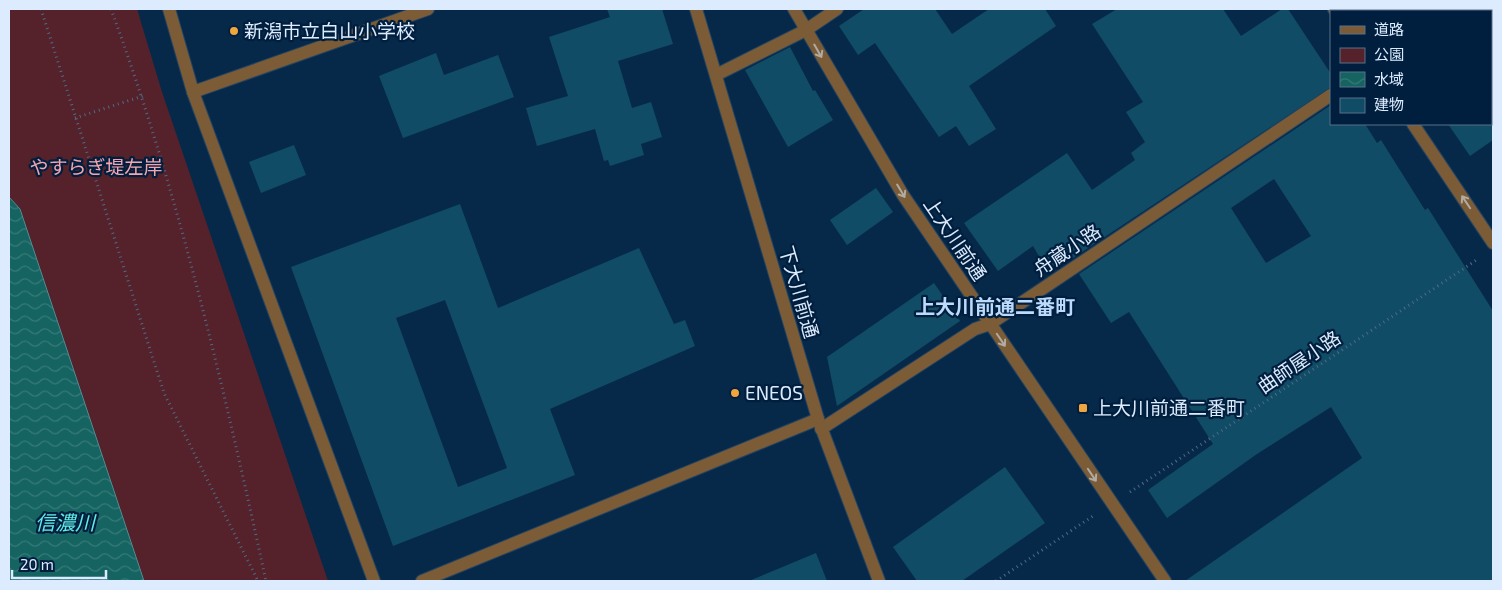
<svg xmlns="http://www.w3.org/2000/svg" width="1502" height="590" viewBox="0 0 1502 590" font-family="'Exo 2','Noto Sans JP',sans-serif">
<defs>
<pattern id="water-waves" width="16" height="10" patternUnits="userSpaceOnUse" patternTransform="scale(1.25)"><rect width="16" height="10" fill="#156461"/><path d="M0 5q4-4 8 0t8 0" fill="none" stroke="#367a79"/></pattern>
</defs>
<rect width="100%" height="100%" fill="#072949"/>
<!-- green -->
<path fill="#55222b" d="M9,9H137L162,92L328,581H144L20,209L9,197Z"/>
<!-- water -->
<path fill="url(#water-waves)" stroke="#518c90" d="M9,197L20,209L144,581H9Z"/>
<!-- building -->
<g fill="#104c65" fill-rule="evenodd">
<path d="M607,9H662L673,44L618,61L632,108L651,102L662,137L641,144L644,155L610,166L608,160L604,161L595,129L537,146L526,108L568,96L549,37L610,17Z"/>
<path d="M864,9H935L952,34L989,9H1045L1056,26L969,86L996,129L969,146L956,126L939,137L875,43L858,55L839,26Z"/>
<path d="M1117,9H1223L1241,36L1282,9H1288L1331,74V87L1070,260L1068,257L1047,270L1033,246L998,271L964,223L1067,153L1092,190L1135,160L1131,153L1145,142L1126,112L1143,102L1092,24Z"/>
<path d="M790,47L813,91L815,90L833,120L788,147L745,70Z"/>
<path d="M436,53L444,75L498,55L514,97L403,138L379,76Z"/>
<path d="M1331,105V124H1365L1377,143L1381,140L1425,210L1428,208L1493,311V581H1185L1362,458L1331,407L1257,454L1167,518L1148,490L1213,444L1129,312L1111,323L1079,274ZM1274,179L1311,236L1266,263L1231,208Z"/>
<path d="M1448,124H1493V140L1470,156Z"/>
<path d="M294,145L306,175L261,193L249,162Z"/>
<path d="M876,188L893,212L847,245L830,220Z"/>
<path d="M460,204L498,308L639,248L674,324L685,320L695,346L550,409L575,475L393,546L291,267ZM445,300L507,468L458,487L396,318Z"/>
<path d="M934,283L960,321L837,406L827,357Z"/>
<path d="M1005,467L1045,523L962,581H917L893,547Z"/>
<path d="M816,553L827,581H749Z"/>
</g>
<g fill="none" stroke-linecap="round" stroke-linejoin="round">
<defs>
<g id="minor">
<path d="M169,9L193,92L374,581"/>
<path d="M696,9L818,419L879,581"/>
<path d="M794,9L903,195L1165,581"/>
<path d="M1334,9L1336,11"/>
<path d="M716,75L806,30L837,9"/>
<path d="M193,92L428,9"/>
<path d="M1413,124L1493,243"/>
<path d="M821,429L975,329L990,324L1331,95"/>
<path d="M422,581L818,419"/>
</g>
</defs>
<!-- minor casing -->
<use href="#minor" stroke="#254462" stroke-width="14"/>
<!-- path -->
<g stroke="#4f6a86" stroke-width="3" stroke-dasharray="1 4" stroke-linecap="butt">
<path d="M41,9L164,393L258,581"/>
<path d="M111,9C179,194 224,388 266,581"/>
<path d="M1428,11L1431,9"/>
<path d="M75,118L143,96"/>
<path d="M1130,492L1478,259"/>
<path d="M996,581L1093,516"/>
</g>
<!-- minor -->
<use href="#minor" stroke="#7b5c36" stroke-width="12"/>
</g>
<!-- one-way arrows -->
<defs><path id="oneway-shaft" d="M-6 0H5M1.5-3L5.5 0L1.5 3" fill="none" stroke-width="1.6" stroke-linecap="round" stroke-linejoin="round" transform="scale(1.25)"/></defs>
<g stroke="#b0aba3">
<use href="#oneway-shaft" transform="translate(818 51) rotate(60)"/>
<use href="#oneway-shaft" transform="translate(901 191) rotate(59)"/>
<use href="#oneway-shaft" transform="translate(1466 202) rotate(-124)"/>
<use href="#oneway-shaft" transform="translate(1001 340) rotate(56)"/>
<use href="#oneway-shaft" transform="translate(1092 475) rotate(56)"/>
</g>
<!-- markers -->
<g fill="#f0a63f" stroke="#001e3e" stroke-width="2">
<circle cx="234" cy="31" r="5"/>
<circle cx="735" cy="393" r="5"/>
<rect x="1078" y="403" width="10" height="10" rx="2.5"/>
</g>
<g text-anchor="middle" stroke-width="4.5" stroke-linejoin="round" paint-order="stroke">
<!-- poi labels -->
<g font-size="19" fill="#dcebfd" stroke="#001e3e" text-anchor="start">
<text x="244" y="38">新潟市立白山小学校</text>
<text x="745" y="400">ENEOS</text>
<text x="1093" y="415">上大川前通二番町</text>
</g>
<!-- park labels -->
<g font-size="19" fill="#f5a5af" stroke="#001e3e">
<text x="96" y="174">やすらぎ堤左岸</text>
</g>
<!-- street labels -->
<g font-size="19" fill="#dcebfd" stroke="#001e3e">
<text transform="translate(955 239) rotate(56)" y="7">上大川前通</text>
<text transform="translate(1067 250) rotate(-34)" y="7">舟蔵小路</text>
<text transform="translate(799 292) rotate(74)" y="7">下大川前通</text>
<text transform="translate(1299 362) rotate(-34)" y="7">曲師屋小路</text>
</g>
<!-- neighbourhood labels -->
<g font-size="20" font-weight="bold" fill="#bcdafc" stroke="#001e3e">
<text x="995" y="314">上大川前通二番町</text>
</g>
<!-- water labels -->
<g font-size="20" font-style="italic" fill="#60ebe5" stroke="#001e3e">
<text x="65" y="530">信濃川</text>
</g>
</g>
<!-- border -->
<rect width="1502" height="590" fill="none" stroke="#dcebfd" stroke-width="20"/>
<!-- legend -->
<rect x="1330" y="10" width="162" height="115" fill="#001e3e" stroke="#58708a"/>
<rect x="1340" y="26" width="25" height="8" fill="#7b5c36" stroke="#58708a"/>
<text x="1374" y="35" font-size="15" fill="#dcebfd">道路</text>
<rect x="1340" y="48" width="25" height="15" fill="#55222b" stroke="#58708a"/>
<text x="1374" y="60" font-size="15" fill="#dcebfd">公園</text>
<rect x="1340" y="72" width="25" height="15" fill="url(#water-waves)" stroke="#58708a"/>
<text x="1374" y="85" font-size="15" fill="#dcebfd">水域</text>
<rect x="1340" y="98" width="25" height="15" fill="#104c65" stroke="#58708a"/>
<text x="1374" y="110" font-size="15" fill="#dcebfd">建物</text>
<!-- scale -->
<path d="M12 570v8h94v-8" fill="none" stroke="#dcebfd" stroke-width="2.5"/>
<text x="20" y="570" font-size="15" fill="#dcebfd" stroke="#001e3e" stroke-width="4" paint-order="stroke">20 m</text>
</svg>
